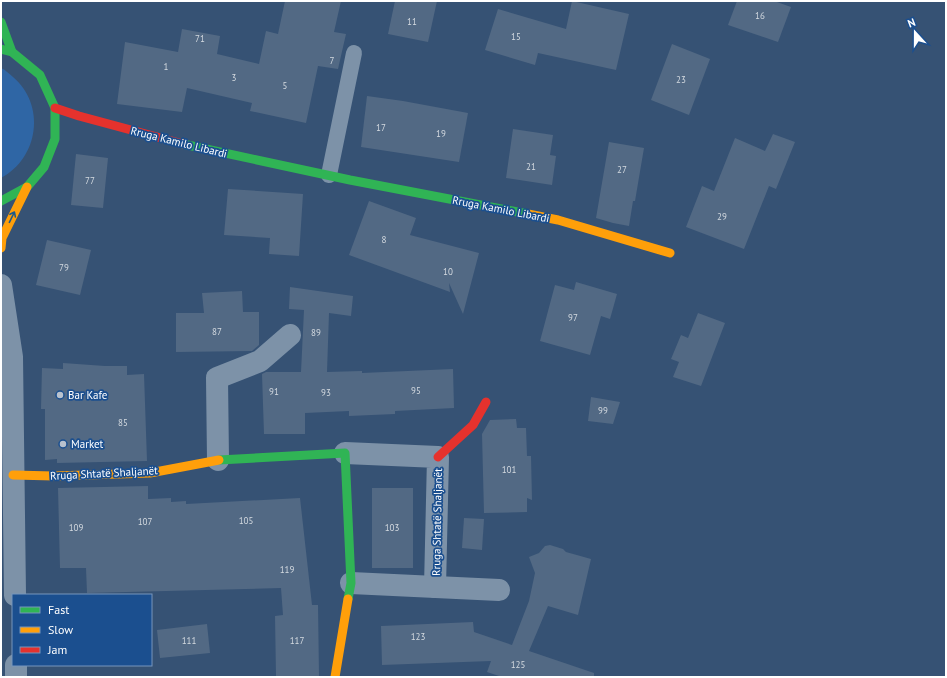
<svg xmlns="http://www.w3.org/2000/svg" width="947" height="678" viewBox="0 0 947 678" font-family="'PT Sans',sans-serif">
<rect width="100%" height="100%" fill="#365274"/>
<!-- green -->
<path fill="#2f66a5" d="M1,68C6,70 9,74 13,77C46,105 39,158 1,178Z"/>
<!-- building -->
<g fill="#526984">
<path d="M285,1H341L334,32L346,34L338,69L318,66L306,123L250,111L252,103L187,88L182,112L117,104L125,42L178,52L182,29L220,36L217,54L259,64L266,31L278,34Z"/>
<path d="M395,1H437L428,42L388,34Z"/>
<path d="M572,1L629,14L616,70L538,53L535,65L485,50L498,9L566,29Z"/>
<path d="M737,1H774L791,7L778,42L728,25Z"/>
<path d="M672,44L710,59L689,115L651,100Z"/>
<path d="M367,96L403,101L468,113L459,162L361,147Z"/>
<path d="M513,129L553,135L550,155L556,156L552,185L506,178Z"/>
<path d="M773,134L795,142L776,189L769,186L744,249L686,227L702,186L714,191L735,138L765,151Z"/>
<path d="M609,142L644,148L635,201H633L629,226L613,223L596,218Z"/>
<path d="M76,154L108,158L103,208L71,205Z"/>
<path d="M228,189L303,194L299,256L269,254L270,238L224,235Z"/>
<path d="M369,201L416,218L410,235L479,253L463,314L449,283L450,292L349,255Z"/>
<path d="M47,240L91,250L80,295L36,285Z"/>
<path d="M576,282L617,294L610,319L601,316L590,355L540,341L555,285L574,290Z"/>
<path d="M290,287L353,296L351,316L329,313L327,372L362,371V373L453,369L454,408L395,411V414L349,416V411L305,413V434H264L262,374L266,372H301L304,310L289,309Z"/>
<path d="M242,291L243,312H259V345L252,351L176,352V313H204L202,293Z"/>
<path d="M698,313L725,323L701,386L673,377L679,362L671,359L681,335L688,338Z"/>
<path d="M63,363L105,366H127V375L144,374L147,461L57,463V459L45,460V409H41L42,368L63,369Z"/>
<path d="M591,397L620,402L613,424L588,421Z"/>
<path d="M516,419L517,428H526L527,456H531L532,500L527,498V512L484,513L482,434L490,420Z"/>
<path d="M148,486V499L171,498V502L186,501V504L300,498L312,605H318L319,676H276L275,616L283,615L281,588L87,593L86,568H60L58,488Z"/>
<rect x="372" y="488" width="41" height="80"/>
<path d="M464,518L484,519L482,550L462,548Z"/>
<path d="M550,545L563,549L566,552L591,559L578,615L548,606L529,651L594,673V677H502L487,672L491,661L382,665L381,626L473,622L474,632L512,645L529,601L535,573L529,557L539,553L545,546Z"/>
<path d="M207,624L210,653L160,658L157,630Z"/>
</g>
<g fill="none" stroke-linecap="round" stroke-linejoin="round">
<!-- lane -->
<path stroke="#7d92a8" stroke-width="16" d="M329,175L354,53"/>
<!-- street -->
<g stroke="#7d92a8" stroke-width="22">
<path d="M1,285L12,357L15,595"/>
<path d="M345,453L438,457L435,587"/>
<path d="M218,460L217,378L260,361L290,335"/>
<path d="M351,583L499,590"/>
<path d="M16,665V677"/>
</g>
<!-- fast -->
<g stroke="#30b455" stroke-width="9">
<path d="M1,22L12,52"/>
<path d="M1,49L12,52L40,75L55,108V139L44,167L27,187L1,201"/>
<path d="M183,144L350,180L528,214"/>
<path d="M219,460L345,453L351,583L348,599"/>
</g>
<!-- slow -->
<g stroke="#ff9f0a" stroke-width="9">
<path d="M528,214L558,220L670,253"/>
<path d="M1,248L2,238L27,187"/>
<path d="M13,475L54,476L150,473L219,460"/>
<path d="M335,677L348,599"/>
</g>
<!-- jam -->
<g stroke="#e5322d" stroke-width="9">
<path d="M55,108L79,116L183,144"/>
<path d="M438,457L473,425L486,402"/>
</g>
</g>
<!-- one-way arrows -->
<defs><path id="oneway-shaft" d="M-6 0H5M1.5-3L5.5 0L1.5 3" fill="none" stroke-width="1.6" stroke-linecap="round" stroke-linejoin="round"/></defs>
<use stroke="#1d5989" href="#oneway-shaft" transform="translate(12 217) rotate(-64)"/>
<!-- markers -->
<g fill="#b9c2ce" stroke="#1b4f8f" stroke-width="1.5">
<circle cx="60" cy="395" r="4"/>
<circle cx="63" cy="444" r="4"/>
</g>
<g text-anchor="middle" stroke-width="3.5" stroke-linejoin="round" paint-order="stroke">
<!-- number labels -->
<g font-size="9" fill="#d4dae0">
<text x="760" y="19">16</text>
<text x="412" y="25">11</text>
<text x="516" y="40">15</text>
<text x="200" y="42">71</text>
<text x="332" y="64">7</text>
<text x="166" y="70">1</text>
<text x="234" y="81">3</text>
<text x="681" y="83">23</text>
<text x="285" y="89">5</text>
<text x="381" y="131">17</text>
<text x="441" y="137">19</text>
<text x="531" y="170">21</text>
<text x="622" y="173">27</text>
<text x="90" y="184">77</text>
<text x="722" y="220">29</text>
<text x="384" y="243">8</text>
<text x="64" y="271">79</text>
<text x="448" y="275">10</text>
<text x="573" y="321">97</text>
<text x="217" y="335">87</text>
<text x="316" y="336">89</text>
<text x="416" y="394">95</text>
<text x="274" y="395">91</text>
<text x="326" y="396">93</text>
<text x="603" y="414">99</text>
<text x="123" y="426">85</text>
<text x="509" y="473">101</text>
<text x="246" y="524">105</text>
<text x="145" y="525">107</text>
<text x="76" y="531">109</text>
<text x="392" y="531">103</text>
<text x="287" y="573">119</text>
<text x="418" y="640">123</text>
<text x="189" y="644">111</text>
<text x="297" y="644">117</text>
<text x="518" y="668">125</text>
</g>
<!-- street labels -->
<g font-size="11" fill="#fff" stroke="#1b4f8f">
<text transform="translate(179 142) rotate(14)" y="4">Rruga Kamilo Libardi</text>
<text transform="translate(501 209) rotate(11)" y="4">Rruga Kamilo Libardi</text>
<text transform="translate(104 473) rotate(-3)" y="4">Rruga Shtatë Shaljanët</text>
<text transform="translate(437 522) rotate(-89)" y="4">Rruga Shtatë Shaljanët</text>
</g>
<!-- poi labels -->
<g font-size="11" fill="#fff" stroke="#1b4f8f" text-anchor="start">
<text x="68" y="399">Bar Kafe</text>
<text x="71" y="448">Market</text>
</g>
</g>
<!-- border -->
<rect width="947" height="678" fill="none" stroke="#ffffff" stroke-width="4"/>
<!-- legend -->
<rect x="12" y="594" width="140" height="72" fill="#1b4f8f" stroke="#7695bc"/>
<rect x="20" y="607" width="20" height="6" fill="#30b455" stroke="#7695bc"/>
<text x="48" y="614" font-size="12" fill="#ffffff">Fast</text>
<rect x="20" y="627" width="20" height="6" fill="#ff9f0a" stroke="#7695bc"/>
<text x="48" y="634" font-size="12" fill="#ffffff">Slow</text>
<rect x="20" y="647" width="20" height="6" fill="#e5322d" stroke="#7695bc"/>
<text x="48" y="654" font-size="12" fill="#ffffff">Jam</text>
<!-- north arrow -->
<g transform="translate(915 32) rotate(339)" stroke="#1b4f8f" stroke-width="3" paint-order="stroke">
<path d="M0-3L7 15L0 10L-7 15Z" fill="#ffffff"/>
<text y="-6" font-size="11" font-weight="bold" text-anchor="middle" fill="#ffffff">N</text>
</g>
</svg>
